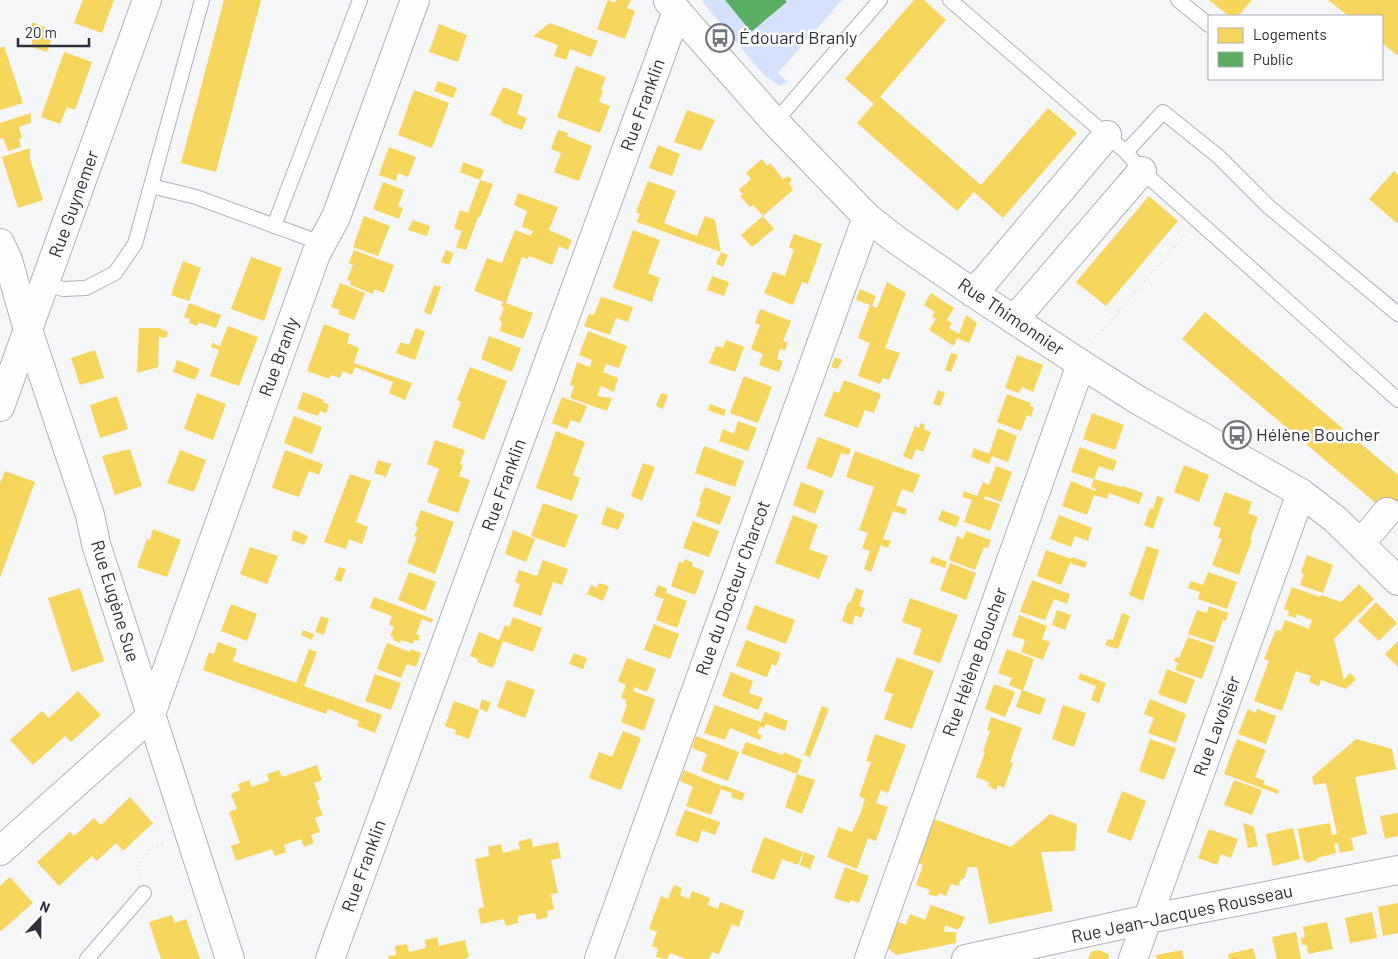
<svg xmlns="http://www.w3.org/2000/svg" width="1398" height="959" viewBox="0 0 1398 959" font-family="Barlow,sans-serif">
<rect width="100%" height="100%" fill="#f4f6f8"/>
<!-- green -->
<path fill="#d3e1fc" d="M701,0H725L751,32L787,3L785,0H842L778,73L788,82L779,86L762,73Z"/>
<!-- homes -->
<g fill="#f6d55c">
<path d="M83,0H114L102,33L74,23Z"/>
<path d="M224,0H261L216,172L181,163Z"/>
<path d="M608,0L615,3L616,0H631L627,8L635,11L625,39L597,29Z"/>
<path d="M914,0H924L946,20L880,97L981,185L1048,108L1077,133L1003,218L974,192L957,211L857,123L874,104L845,79Z"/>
<path d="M1209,0H1252L1238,16H1229Z"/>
<path d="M1328,0H1398V56L1382,43V16H1348Z"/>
<path d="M32,22L55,31L47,52L32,47Z"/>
<path d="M550,23L598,41L591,57L570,49L566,60L554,56L558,45L533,36Z"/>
<path d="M439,24L467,35L458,62L429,52Z"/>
<path d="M4,46L23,103L0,110V48Z"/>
<path d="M64,52L92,62L75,110L67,107L60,124L41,117Z"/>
<path d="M576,66L606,77L601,90L603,91L599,102L610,106L600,133L557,117Z"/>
<path d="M438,81L457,88L453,98L434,91Z"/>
<path d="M503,87L523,95L517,114L527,118L522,130L501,122L502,120L490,115Z"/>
<path d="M414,90L449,103L432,148L398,135Z"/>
<path d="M687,110L715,120L701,151L674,142Z"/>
<path d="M31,113V123L19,127L22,138L19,139L21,147L8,151L3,138L0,139V123Z"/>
<path d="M558,130L568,133L567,136L592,146L579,181L554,172L561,153L551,149Z"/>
<path d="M658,145L680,154L672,176L649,168Z"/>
<path d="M389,147L416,157L408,177L398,173L396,181L379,175Z"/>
<path d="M30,148V159L43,200L18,208L2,157Z"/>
<path d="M762,159L767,166L770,163L783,179L788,176L792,180L789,183L793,190L763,216L753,205L750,207L740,196L743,194L739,190L751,179L746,173Z"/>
<path d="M463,162L484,170L480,180L493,184L480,217H478L466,250L456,247L462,231L454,228L460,210L468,213L480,180L460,172Z"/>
<path d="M1394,171L1398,175V224L1369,199Z"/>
<path d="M648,181L676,191L664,223L697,236L705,216L715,220L721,252L637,222L640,214L636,212Z"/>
<path d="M383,182L404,190L398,206L403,208L399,219L373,209Z"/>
<path d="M518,193L558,207L549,230L572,240L568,250L559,246L552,265L529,256L528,259L522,257L506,303L533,313L523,339L500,331L502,322L499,320L504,308L501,306L503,302L474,291L487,258L502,263L515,230L531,236L533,231L522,227L527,211L514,205Z"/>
<path d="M1149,196L1178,221L1106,306L1076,282Z"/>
<path d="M364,216L390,226L378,256L353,247Z"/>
<path d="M763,216L774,229L752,247L741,235Z"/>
<path d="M413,220L430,226L427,236L408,230Z"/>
<path d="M633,230L660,240L648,273L660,278L652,302L613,288Z"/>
<path d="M794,234L822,244L808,284L802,282L793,305L764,293L773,272L785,276L794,250L789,247Z"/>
<path d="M354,250L394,265L384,293L374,289L373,294L350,285L351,281L347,280L353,265L349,263Z"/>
<path d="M446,250L454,253L449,265L441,262Z"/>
<path d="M721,252L728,255L723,267L716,264Z"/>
<path d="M251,257L282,268L264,321L231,309Z"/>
<path d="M183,261L201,268L189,301L171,295Z"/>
<path d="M712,276L729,282L724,296L707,290Z"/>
<path d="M887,282L906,293L885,348L900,353L889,380L883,378L880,384L858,376L870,343L858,338L870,305L856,300L860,289L876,296L872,306L877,308Z"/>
<path d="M340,283L365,293L354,320L338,314L340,310L331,307Z"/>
<path d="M434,285L441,287L431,315L424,312Z"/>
<path d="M931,293L954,308L947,320L952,323L949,328L959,334L966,315L977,323L969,343L957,338L954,346L929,330L936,319L932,316L935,312L924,305Z"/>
<path d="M601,297L633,307L628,322L616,318L610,335L584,326L589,314L594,315Z"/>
<path d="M189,303L221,315L216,328L199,322L197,326L189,323L190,319L184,317Z"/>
<path d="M760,309L791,321L783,341L788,343L785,350L780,349L777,359L783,361L779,372L759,365L763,354L751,349L760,325L755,323Z"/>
<path d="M1205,312L1398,475V522L1182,339Z"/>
<path d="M324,324L350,334L347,343L359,348L354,363L412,383L405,400L389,393L393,382L355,367L352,375L343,371L340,378L331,375L329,379L307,371Z"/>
<path d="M228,326L258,337L239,386L210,376L219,350L211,347L212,343L220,346Z"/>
<path d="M139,328H159L168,332L166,338L159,337L158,367L137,373Z"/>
<path d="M416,328L425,332L415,360L396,353L401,342L409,345Z"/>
<path d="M588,331L627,346L619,368L606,364L603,372L618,378L614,392L601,386L597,396L612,398L607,411L570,398L574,386L570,385L577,362L590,367L592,360L579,355Z"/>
<path d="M489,336L521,348L512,372L481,359Z"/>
<path d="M726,340L744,347L735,372L709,363L716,346L723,348Z"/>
<path d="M95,350L104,378L80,385L71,358Z"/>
<path d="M951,353L958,355L951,372L945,370Z"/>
<path d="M1017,355L1043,365L1033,392L1022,387L1019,393L1005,388Z"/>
<path d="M835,357L842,360L838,369L831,367Z"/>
<path d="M177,360L200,369L195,380L173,372Z"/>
<path d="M470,367L507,381L484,440L452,427L461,402L457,400Z"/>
<path d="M744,376L772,387L758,423L730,413Z"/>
<path d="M844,380L881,394L874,413L865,410L858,428L824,416L834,391L839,393Z"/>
<path d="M938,390L945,393L940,406L933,404Z"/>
<path d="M303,392L324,400L323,402L329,405L326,413L320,411L318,416L297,409Z"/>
<path d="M197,393L226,404L213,440L184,429Z"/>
<path d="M661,393L668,395L663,409L656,406Z"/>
<path d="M1007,394L1031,403L1030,406L1034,407L1031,417L1027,415L1021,431L997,422Z"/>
<path d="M117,396L128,429L100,438L90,405Z"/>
<path d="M562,397L587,406L580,423L571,420L567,429L552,423Z"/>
<path d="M710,404L726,410L724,416L708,410Z"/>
<path d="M1092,413L1124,425L1115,450L1083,439Z"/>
<path d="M294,416L322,427L312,454L284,443Z"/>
<path d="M738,421L757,428L748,451L719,441L723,429L734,434Z"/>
<path d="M921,423L925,425L924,429L931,432L923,452L916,449L912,460L903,456L915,426L919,428Z"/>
<path d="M998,428L1017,436L1008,462L992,456L989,464L971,457L974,448L989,454Z"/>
<path d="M556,431L585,442L573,475L580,478L572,501L536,488Z"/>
<path d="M818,437L851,449L849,455L841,453L832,478L806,468Z"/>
<path d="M435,440L465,450L460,464L463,465L459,476L470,480L458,513L427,502L439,469L427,464Z"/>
<path d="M704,446L744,461L735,487L695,473Z"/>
<path d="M1080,447L1117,461L1113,471L1099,466L1094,479L1071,472Z"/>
<path d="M130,449L142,486L115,495L102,456Z"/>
<path d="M180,450L206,460L194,492L167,483Z"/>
<path d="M285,450L323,464L319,475L309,471L299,497L272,488Z"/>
<path d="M855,451L920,475L913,493L902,489L896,505L907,509L905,515L893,511L883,539L891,541L888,548L881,545L871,572L864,569L870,551L862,548L868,533L859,530L874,487L846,477Z"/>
<path d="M378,460L391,464L386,477L374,473Z"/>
<path d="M643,463L655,467L642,501L631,496Z"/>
<path d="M1184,465L1209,475L1199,502L1174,492Z"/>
<path d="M996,466L1012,472L1001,502L985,496L984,499L1000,504L990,531L964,522L972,500L962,497L964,491L977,496L983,482L989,485Z"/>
<path d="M5,471L35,482L0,578V484Z"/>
<path d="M350,474L371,481L356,522L368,527L362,544L349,539L346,549L324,542Z"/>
<path d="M1094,479L1122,487L1123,486L1143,493L1139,504L1109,493L1107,499L1094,495L1087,515L1062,506L1071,481L1095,491L1096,489L1091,487Z"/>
<path d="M801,482L824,491L815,514L793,505Z"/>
<path d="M705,487L731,497L720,525L696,516L701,502L699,501Z"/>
<path d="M1225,492L1252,502L1248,513L1258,517L1250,539L1252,540L1239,575L1212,565L1222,539L1218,538L1221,528L1213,525Z"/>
<path d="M1157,496L1164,498L1153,529L1144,525L1150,508L1153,509Z"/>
<path d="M543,503L578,515L565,548L531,536Z"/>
<path d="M607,507L625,514L618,530L601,524Z"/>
<path d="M421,510L454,522L435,574L407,563L417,537L414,536L418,528L415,526Z"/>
<path d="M942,510L960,517L956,527L938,520Z"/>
<path d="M793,515L818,525L809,549L828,556L819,579L775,563Z"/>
<path d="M1059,515L1092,528L1088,541L1075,536L1071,547L1050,539Z"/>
<path d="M693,521L719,531L709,557L683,548Z"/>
<path d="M153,529L181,540L167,577L137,567L147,539L150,540Z"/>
<path d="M294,530L308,536L304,545L291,540Z"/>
<path d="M513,530L535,539L526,562L505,554Z"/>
<path d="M966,531L991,540L988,548L984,547L975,570L949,560L957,536L963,539Z"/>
<path d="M1147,546L1159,550L1143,601L1129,595Z"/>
<path d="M250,547L278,556L267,584L240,574Z"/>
<path d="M1046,550L1071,559L1072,557L1087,562L1085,568L1070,563L1061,585L1037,576Z"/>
<path d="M1307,555L1333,565L1323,593L1300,585L1304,574L1301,572Z"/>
<path d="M932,556L947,562L945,568L930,563Z"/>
<path d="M685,559L693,563L692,566L704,571L695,595L671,586L679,562L683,563Z"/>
<path d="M543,560L568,569L562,585L553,582L541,616L513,606L520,584L515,582L519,570L537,576Z"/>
<path d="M950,563L976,573L966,600L940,590Z"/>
<path d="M339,567L346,569L341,582L334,580Z"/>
<path d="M409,572L436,582L425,611L398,600Z"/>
<path d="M1208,572L1237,582L1227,609L1198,599L1200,592L1188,588L1191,581L1203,585Z"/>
<path d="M1032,580L1070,594L1067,604L1054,599L1045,620L1020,612Z"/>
<path d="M599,583L609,586L603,601L587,594L591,585L597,588Z"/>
<path d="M1359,584L1374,599L1334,639L1344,680L1350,673L1356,679L1346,689L1321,680L1319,686L1309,682L1311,676L1296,671L1282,711L1254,701L1269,661L1264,659L1276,630L1281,631L1285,620L1309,629L1312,620L1297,614L1296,618L1288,615L1289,611L1284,609L1292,587L1320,597L1321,595L1341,602Z"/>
<path d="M658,585L667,589L666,593L687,601L677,628L656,620L664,599L654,596Z"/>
<path d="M80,588L104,661L72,672L48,598Z"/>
<path d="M856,588L864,591L859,606L865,608L861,618L855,615L852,625L842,621L848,602L850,603Z"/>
<path d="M374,597L433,619L432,623L422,619L416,634L420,636L418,641L414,640L413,644L401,640L400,643L393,640L394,637L390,636L394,626L389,625L392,616L370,608Z"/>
<path d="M910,598L958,615L940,663L913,654L922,629L902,622Z"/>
<path d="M1376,602L1397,623L1379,641L1358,621Z"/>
<path d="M231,604L257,614L247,641L221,631Z"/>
<path d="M755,605L795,620L786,644L746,629Z"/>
<path d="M1209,606L1228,613L1226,621L1223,620L1215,643L1188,634L1197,610L1207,613Z"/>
<path d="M1057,610L1071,615L1065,630L1052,625Z"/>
<path d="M1122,613L1130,616L1118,649L1105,645L1108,639L1113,640Z"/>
<path d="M1019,615L1047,626L1042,639L1050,642L1043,660L1021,652L1025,640L1012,636Z"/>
<path d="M321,616L329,619L324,635L315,632Z"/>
<path d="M513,617L542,628L533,652L503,641L493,668L477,662L478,659L470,656L479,632L499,640L505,625L509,627Z"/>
<path d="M654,624L679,634L670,659L644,650Z"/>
<path d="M303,630L314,634L312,640L301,635Z"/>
<path d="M1188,637L1214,646L1202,679L1175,670L1178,663L1174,661L1176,657L1179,658Z"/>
<path d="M746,640L781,653L776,666L772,664L767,677L736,666Z"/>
<path d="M1398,641V667L1385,654Z"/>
<path d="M218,642L237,649L233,661L296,683L309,649L317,652L304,686L382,715L375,733L357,726L359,721L328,709L326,714L203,670L209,652L214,654Z"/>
<path d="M387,643L410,652L411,649L421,653L416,667L407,664L401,678L377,669Z"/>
<path d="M1007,649L1034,659L1023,691L1009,685L1012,678L998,673Z"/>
<path d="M574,653L587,658L583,669L569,664Z"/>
<path d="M897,657L934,671L912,729L884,719L893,694L884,691Z"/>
<path d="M627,658L656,669L647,692L634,687L633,691L655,699L644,731L621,722L627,705L625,703L627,700L621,698L626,685L618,681Z"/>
<path d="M1167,669L1195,680L1186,704L1158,694Z"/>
<path d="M731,672L753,681L749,693L763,698L758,710L722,696Z"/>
<path d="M1080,673L1106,683L1099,703L1091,700L1096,686L1078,679Z"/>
<path d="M375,674L401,683L391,710L365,701Z"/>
<path d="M507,680L535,690L525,718L497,707Z"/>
<path d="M994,684L1015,692L1005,717L985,709Z"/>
<path d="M1022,690L1046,699L1040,715L1016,707Z"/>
<path d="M78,691L101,715L71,742L65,736L33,765L10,740L42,711L49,718Z"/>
<path d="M482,699L491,703L487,712L479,708Z"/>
<path d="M1150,699L1186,714L1176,743L1148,733L1154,718L1144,714Z"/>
<path d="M454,701L479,710L469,739L455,734L456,730L445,726Z"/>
<path d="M715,705L761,722L765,712L788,721L785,731L766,724L764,728L760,727L757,733L762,735L760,740L730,728L725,740L704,733Z"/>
<path d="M1063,705L1086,713L1074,747L1052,739Z"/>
<path d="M822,706L829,709L810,757L804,755Z"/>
<path d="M1248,709L1256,713L1257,709L1276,716L1266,744L1238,734Z"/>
<path d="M991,717L1022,728L1010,762L1013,763L1004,788L998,785L996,790L988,786L989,782L976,777L985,752H983L990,731L987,730Z"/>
<path d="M623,731L641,738L621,790L589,778L599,752L612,757Z"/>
<path d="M875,734L906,745L888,793L881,790L876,803L888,807L876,841L868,838L857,869L827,857L838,827L852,832L861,812L865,799L859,796L871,762L866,761Z"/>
<path d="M696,736L739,752L728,781L701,771L707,754L692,748Z"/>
<path d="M1150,739L1176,748L1164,780L1139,771Z"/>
<path d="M1237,739L1266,750L1255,777L1265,781L1263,784L1279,790L1278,794L1224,774Z"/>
<path d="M1356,739L1392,749L1396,769L1355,777L1367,834L1351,838L1354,850L1340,853L1338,843L1334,844L1336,853L1317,858V860L1307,863L1306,860L1304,861L1298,829L1330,823L1332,835L1337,834L1326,783L1314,785L1312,777Z"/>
<path d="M746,742L783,755L784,752L802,760L797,774L741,753Z"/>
<path d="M317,765L322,780L314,783L320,799L317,801L323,815L315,818L320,832L311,835L314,843L304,847L301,839L284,845L286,852L275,856L272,849L236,861L231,846L240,843L229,812L237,809L231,794L240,790L238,784L249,780L252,787L269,781L267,774L279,770L282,777Z"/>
<path d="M684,770L722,786V785L745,793L742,801L731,797L732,793L721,789L711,815L686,806L693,787L680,781Z"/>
<path d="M797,774L815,780L802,814L785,807Z"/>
<path d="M1234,780L1262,790L1252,815L1224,805Z"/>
<path d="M1122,791L1146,801L1131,841L1107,832Z"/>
<path d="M130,797L153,823L123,851L116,843L97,861L92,856L59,886L37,862L70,832L74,836L94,818L101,825Z"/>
<path d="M685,810L720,822L715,835L702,830L698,843L675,835Z"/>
<path d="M1398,813V836L1385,839L1380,816Z"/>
<path d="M1050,814L1077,824L1075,851L1041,852L1053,911L989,924L977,867H968L964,879L962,878L958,886L951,884L946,896L939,893L937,897L928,894L930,890L916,885L923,865L918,863L934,819L1011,847Z"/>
<path d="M1243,823L1254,827L1258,846L1248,848Z"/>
<path d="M1293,828L1300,859L1273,866L1266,834Z"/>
<path d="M1209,829L1238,839L1231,858L1221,854L1217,865L1198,858Z"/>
<path d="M764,837L803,852L798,865L782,859L774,880L751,872Z"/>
<path d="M531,838L533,847L558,842L561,858L551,860L558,893L551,894L554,909L547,911L548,917L537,920L535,913L518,916V923L506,926L504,919L481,924L478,909L484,907L475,859L489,856L488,847L501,844L503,853L520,849L518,842Z"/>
<path d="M804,852L815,856L810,869L800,865Z"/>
<path d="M845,867L869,876L859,903L851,900L849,903L834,898Z"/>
<path d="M10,877L33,903L0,932V886Z"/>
<path d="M674,885L682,888L680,895L689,899L692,891L710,898L708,905L718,909L720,902L744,911L739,927L732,924L719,954L712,952L709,959H686L670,953L667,959L656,957L658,949L652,946L657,932L649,929L661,896L668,899Z"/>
<path d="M1398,903V933L1383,936L1378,907Z"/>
<path d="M931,905L965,917L960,928L959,927L958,930L945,925L944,932H956V943L896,955L887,947L896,921L906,925L910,914L925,920Z"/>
<path d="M1372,912L1377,938L1350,943L1345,918Z"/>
<path d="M172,915L175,923L186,919L200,959H161L149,922Z"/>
<path d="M1327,922L1333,949L1308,954L1307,945H1302L1301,938L1305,937L1303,927Z"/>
<path d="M1296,932L1301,959H1277L1272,937Z"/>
<path d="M437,937L439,946L465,940L469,957L463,959H389L388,956L396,955L395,946L407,944L409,952L426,948L425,940Z"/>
<path d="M1253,948L1256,959H1229L1228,954Z"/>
<path d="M1099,950L1108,954L1109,955L1108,959H1088L1091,952Z"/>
<path d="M1182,950L1184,959H1157L1156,955Z"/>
</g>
<!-- public -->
<path fill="#5aae61" d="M725,0H785L787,2L751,32Z"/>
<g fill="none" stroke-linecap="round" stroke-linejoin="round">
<defs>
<g id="lane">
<path d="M950,0L1126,152L1142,171L1398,400"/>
<path d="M1178,0L1209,25"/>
<path d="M775,122L880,0"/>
<path d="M1126,152L1163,112L1219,157L1269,207L1398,314"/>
<path d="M151,186L196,197L321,243"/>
<path d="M274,226L360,0"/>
<path d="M45,283L63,289L86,288L115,273L135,244L202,0"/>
<path d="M87,959L144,893"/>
</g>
<g id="street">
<path d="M668,1L775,122L867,217L895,239L972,292L1081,364L1138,400L1301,493L1335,519L1398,581"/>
<path d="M0,243L8,260L28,330L90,515L96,544L230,959"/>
<path d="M972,292L986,279L1107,135"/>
<path d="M1014,320L1142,171"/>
<path d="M0,407L147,0"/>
<path d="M1359,542L1372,530L1387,512"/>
<path d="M0,851L150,717L316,254L336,217L415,0"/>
<path d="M330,959L677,11"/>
<path d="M599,959L867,217"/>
<path d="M869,959L1081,364"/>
<path d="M966,959L1148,919L1398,870"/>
<path d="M1133,959L1301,493"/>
</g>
</defs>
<!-- lane casing -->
<use href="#lane" stroke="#aeb1b7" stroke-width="16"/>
<!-- street casing -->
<use href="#street" stroke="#aeb1b7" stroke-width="30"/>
<!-- path -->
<g stroke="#e0e1e2" stroke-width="3" stroke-dasharray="1 4" stroke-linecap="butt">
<path d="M1092,342L1186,234"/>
<path d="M140,876L137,866L152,847L166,844"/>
</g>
<!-- lane -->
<use href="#lane" stroke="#fdfefe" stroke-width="14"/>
<!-- street -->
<use href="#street" stroke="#fdfefe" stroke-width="28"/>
</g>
<!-- icons -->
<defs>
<symbol id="bus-ring" viewBox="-11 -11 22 22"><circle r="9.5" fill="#fff" stroke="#72767e" stroke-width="1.5"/><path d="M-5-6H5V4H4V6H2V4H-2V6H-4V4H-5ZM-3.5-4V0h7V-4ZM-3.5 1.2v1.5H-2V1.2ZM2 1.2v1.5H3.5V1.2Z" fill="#72767e"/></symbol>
</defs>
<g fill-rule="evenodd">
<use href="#bus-ring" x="704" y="22" width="32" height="32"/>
<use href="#bus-ring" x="1221" y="419" width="32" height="32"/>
</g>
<g text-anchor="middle" stroke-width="5" stroke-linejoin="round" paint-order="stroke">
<!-- poi labels -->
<g font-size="18" fill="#2c313c" stroke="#fff" text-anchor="start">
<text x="739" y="44">Édouard Branly</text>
<text x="1256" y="441">Hélène Boucher</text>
</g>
<!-- street labels -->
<g font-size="18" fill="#2c313c" stroke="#fff">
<text transform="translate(643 105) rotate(-70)" y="6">Rue Franklin</text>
<text transform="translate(74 204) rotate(-70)" y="6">Rue Guynemer</text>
<text transform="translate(1011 317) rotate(34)" y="6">Rue Thimonnier</text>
<text transform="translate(279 357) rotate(-70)" y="6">Rue Branly</text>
<text transform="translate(504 485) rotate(-70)" y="6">Rue Franklin</text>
<text transform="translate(733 588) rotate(-70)" y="6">Rue du Docteur Charcot</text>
<text transform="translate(115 601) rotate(73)" y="6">Rue Eugène Sue</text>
<text transform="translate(975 662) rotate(-70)" y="6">Rue Hélène Boucher</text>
<text transform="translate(1217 726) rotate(-70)" y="6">Rue Lavoisier</text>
<text transform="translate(364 866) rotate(-70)" y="6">Rue Franklin</text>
<text transform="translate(1182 914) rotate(-12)" y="6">Rue Jean-Jacques Rousseau</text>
</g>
</g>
<!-- legend -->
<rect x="1208" y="15" width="175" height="65" fill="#ffffff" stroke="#abadb1"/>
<rect x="1218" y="28" width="25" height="15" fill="#f6d55c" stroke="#abadb1"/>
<text x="1253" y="40" font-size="15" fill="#2c313c">Logements</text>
<rect x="1218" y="52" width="25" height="15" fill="#5aae61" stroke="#abadb1"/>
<text x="1253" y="65" font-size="15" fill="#2c313c">Public</text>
<!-- north arrow -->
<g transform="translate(40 919) rotate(22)" stroke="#ffffff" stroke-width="4" paint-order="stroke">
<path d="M0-4L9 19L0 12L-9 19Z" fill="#2c313c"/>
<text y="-8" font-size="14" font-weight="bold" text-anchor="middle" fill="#2c313c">N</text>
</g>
<!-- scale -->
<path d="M18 38v8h71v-8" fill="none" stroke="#2c313c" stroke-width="2.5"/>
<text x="25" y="38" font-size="15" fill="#2c313c" stroke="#ffffff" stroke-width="4" paint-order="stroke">20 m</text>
</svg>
